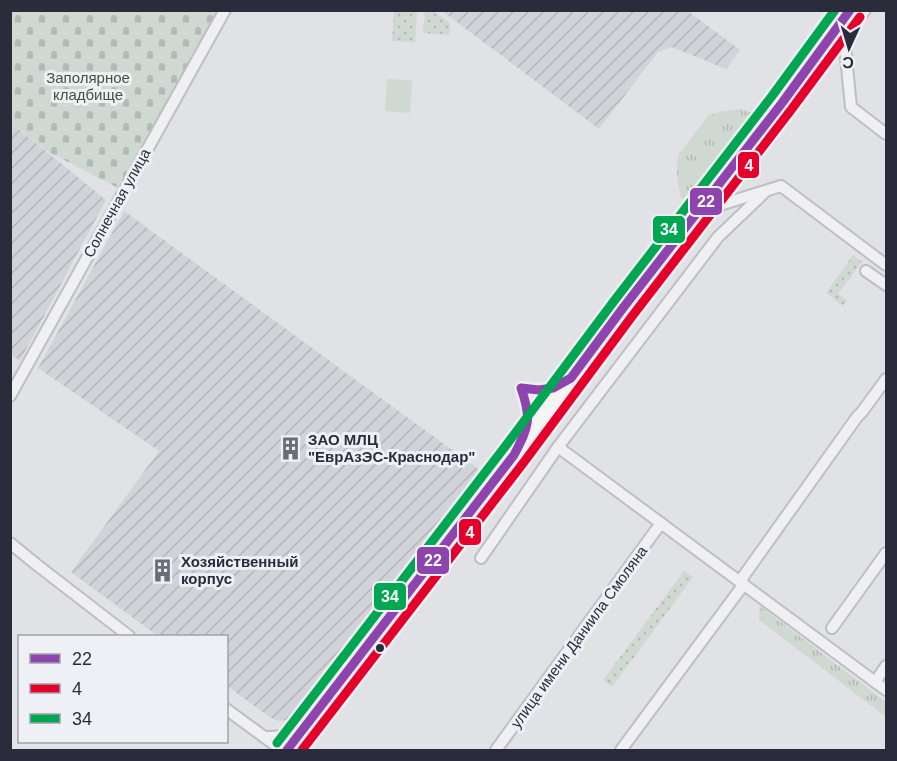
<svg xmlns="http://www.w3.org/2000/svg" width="897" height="761" viewBox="0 0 897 761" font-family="Helvetica,sans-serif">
<defs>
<pattern id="industrial-furrows" width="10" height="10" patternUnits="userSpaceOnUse" patternTransform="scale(1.5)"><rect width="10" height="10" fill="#d2d3d9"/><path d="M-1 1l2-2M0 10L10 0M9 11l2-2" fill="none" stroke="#b4b5bb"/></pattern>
<pattern id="grass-tufts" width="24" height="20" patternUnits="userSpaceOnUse" patternTransform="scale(1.5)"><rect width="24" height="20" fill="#d0d8d2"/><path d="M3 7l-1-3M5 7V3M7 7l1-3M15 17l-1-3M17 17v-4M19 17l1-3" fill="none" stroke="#b3bab5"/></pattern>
<pattern id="cemetery-stones" width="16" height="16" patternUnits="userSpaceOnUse" patternTransform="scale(1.5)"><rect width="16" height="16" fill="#d0d8d2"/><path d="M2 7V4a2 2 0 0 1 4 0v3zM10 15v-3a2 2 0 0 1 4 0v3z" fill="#b3bab5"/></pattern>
<pattern id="park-dots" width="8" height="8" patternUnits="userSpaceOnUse" patternTransform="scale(1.5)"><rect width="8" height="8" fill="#d0d8d2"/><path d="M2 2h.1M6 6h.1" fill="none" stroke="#b3bab5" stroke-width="1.8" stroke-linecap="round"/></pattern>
</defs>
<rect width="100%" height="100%" fill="#e1e2e6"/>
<!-- industrial -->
<g fill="url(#industrial-furrows)">
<path d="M442,11H688L740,50L726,69L672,47L658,52L599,129Z"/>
<path d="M10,122L106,200L20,361L10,354Z"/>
<path d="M124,211L485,474L298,714L289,720L279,721L271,718L227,686L226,636H158L71,572L159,451L38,368Z"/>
</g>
<!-- grass -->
<g fill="url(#grass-tufts)">
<path d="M741,109L752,113L754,117L692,200L681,198L677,177V163L679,154L708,116L718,112Z"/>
<path d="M760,606L886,702V717L759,620Z"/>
</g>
<!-- cemetery -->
<path fill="url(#cemetery-stones)" d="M10,11H219L118,188L47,151L11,122Z"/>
<!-- park -->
<g fill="url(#park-dots)">
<path d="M394,11H417L415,42L392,41Z"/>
<path d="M425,11H433L450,23L449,35L423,33Z"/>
<path d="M853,255L862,262L838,294L847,301L843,306L826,293Z"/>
<path d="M684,571L693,577L612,687L603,680Z"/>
</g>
<!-- pitch -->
<path fill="#d0d8d2" d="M387,79L412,80L410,113L385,111Z"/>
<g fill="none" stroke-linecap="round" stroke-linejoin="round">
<defs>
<g id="minor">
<path d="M865,10L859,18L845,47L851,107L886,134"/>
<path d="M689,237L701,226L711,213L723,204L781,186L886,265"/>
<path d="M866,271L886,285"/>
<path d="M10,396L225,10"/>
<path d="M558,447L886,690"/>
<path d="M10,543L37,565L129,636"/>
<path d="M481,558L558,447L718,237L765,192"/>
<path d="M740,581L857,417L862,412L886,379"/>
<path d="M832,628L886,553"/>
<path d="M875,682L886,666"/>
<path d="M226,709L282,750"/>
<path d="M264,737C277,737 287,737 299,731"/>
<path d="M496,750L661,523"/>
<path d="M621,750L744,584"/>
</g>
<path id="trunk" d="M287,750L514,455L623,308L782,103L850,10"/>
</defs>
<!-- minor casing -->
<use href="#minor" stroke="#bebfc2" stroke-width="14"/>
<!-- trunk casing -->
<use href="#trunk" stroke="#b4b5ba" stroke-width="20"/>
<!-- minor -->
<use href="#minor" stroke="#f0f0f3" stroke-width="10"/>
<!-- trunk -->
<use href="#trunk" stroke="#f5f5f6" stroke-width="16"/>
<defs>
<path id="bus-1" d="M287,750L514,455C529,426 532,419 521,388L539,390L553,388L571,378L623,308L782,103L850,10"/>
<path id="bus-2" d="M302,750L524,462L633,315L791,110L860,17"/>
<path id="bus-3" d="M277,743L504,448L614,301L772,96L835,10"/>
</defs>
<!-- bus-1 casing -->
<use href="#bus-1" stroke="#eff0f5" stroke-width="14"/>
<!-- bus-2 casing -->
<use href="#bus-2" stroke="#eff0f5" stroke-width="14"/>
<!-- bus-3 casing -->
<use href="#bus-3" stroke="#eff0f5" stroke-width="14"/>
<!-- bus-1 -->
<use href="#bus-1" stroke="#8e44ad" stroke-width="9"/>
<!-- bus-2 -->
<use href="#bus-2" stroke="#e4002b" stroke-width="9"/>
<!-- bus-3 -->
<use href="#bus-3" stroke="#00a651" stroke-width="9"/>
</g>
<!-- icons -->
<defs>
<symbol id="building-bare" viewBox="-9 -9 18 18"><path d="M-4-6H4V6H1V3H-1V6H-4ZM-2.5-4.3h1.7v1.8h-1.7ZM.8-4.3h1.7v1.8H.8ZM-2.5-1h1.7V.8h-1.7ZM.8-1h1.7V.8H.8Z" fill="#6a6c78" stroke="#eff0f5" stroke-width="2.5" paint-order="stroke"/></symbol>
</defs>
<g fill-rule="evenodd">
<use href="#building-bare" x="274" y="432" width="33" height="33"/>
<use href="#building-bare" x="146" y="554" width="33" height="33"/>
</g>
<!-- markers -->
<circle fill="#2a2c3c" stroke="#eff0f5" stroke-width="2" cx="380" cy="648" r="5"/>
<g text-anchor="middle" stroke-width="6" stroke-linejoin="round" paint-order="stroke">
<!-- park labels -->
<g font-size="15" fill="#39573b" stroke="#eff0f5">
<text x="88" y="83">Заполярное<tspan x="88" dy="17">кладбище</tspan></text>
</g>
<!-- street labels -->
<g font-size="15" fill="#2a2c3c" stroke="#eff0f5">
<text transform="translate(117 203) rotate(-61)" y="5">Солнечная улица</text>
<text transform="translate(579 637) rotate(-54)" y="5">улица имени Даниила Смоляна</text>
</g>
<!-- poi labels -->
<g font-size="15" font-weight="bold" fill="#2a2c3c" stroke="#eff0f5" text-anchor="start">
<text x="308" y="445">ЗАО МЛЦ<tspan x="308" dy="17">"ЕврАзЭС-Краснодар"</tspan></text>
<text x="181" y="567">Хозяйственный<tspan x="181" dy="17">корпус</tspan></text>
</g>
</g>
<g stroke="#eff0f5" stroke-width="2">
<rect x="737" y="151" width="23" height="28" rx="6" fill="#e4002b"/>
<rect x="689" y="187" width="34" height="29" rx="6" fill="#8e44ad"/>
<rect x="652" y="215" width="34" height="29" rx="6" fill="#00a651"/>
<rect x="458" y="518" width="24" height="28" rx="6" fill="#e4002b"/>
<rect x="416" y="546" width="34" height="29" rx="6" fill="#8e44ad"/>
<rect x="373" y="582" width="34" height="29" rx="6" fill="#00a651"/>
</g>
<g font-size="16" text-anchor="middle" font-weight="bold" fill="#fff">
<text x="749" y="171">4</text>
<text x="706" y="207">22</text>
<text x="669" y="235">34</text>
<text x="470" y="538">4</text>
<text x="433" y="566">22</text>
<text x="390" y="602">34</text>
</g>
<!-- border -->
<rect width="897" height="761" fill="none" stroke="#2a2c3c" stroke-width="24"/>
<!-- legend -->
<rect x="18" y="635" width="210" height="108" fill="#eff0f5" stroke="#a0a2ab" stroke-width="1.5"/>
<rect x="30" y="654" width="30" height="9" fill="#8e44ad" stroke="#a0a2ab" stroke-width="1.5"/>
<text x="72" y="665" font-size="18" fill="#2a2c3c">22</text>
<rect x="30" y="684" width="30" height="9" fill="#e4002b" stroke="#a0a2ab" stroke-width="1.5"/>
<text x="72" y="695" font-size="18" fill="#2a2c3c">4</text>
<rect x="30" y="714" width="30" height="9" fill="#00a651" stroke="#a0a2ab" stroke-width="1.5"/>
<text x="72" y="725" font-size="18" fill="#2a2c3c">34</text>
<!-- north arrow -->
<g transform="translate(849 48) rotate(184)" stroke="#eff0f5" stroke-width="4.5" paint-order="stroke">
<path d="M0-4.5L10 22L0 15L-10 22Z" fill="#2a2c3c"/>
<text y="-9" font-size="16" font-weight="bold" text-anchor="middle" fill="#2a2c3c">С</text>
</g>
</svg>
